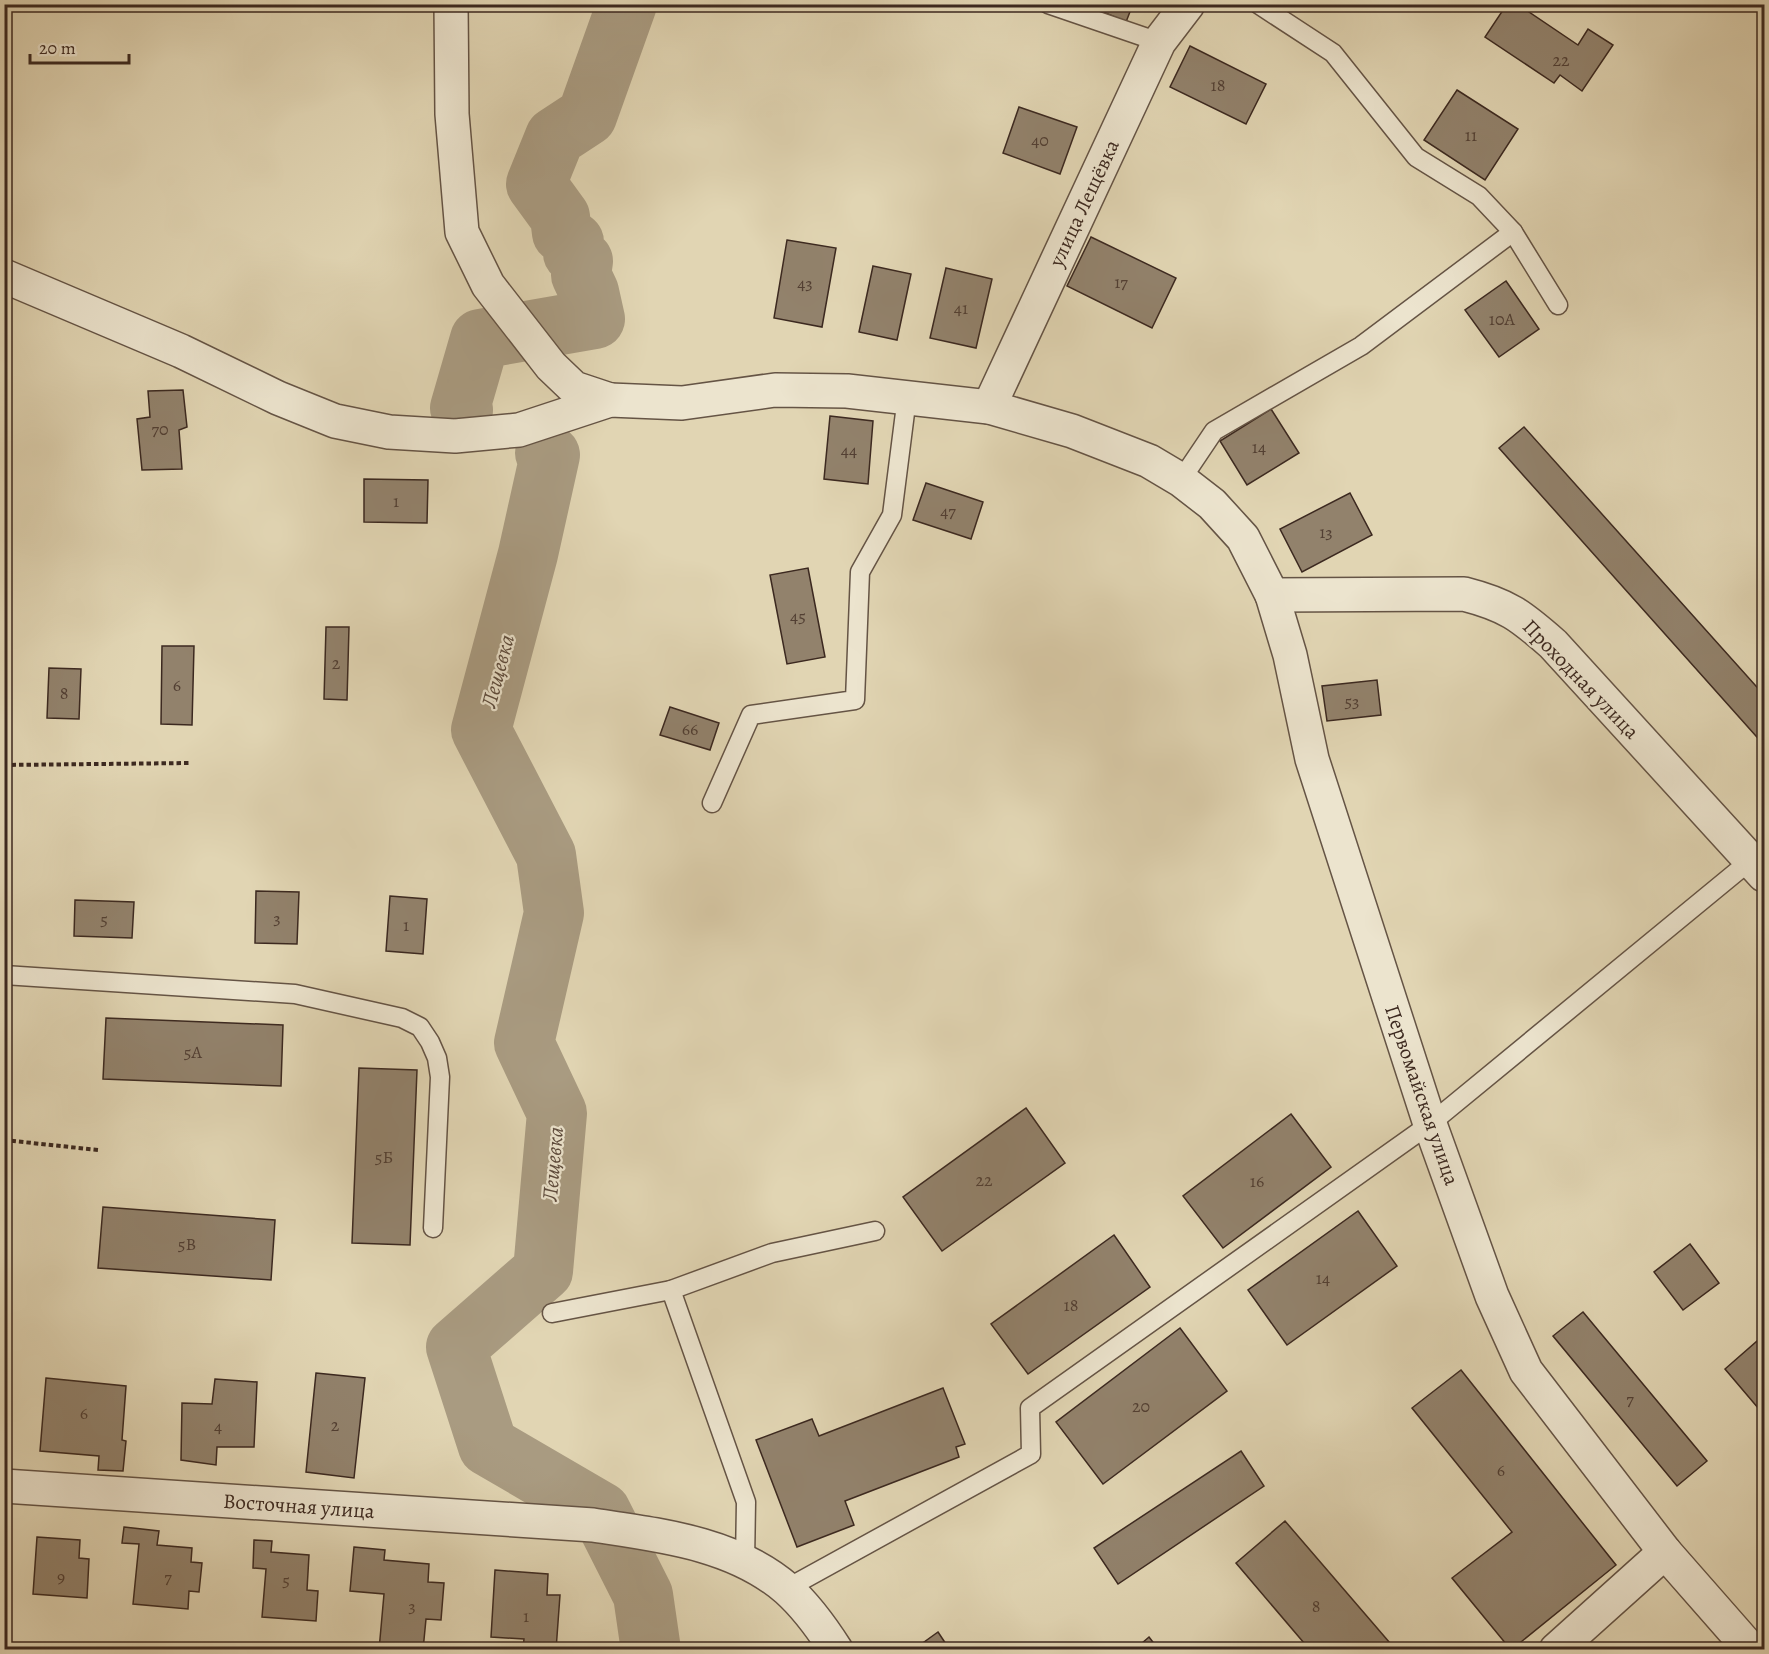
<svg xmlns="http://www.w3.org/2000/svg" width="1769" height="1654" viewBox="0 0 1769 1654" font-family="Alegreya,serif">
<rect width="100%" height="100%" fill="#e1d5b3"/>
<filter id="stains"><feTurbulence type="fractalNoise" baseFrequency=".00333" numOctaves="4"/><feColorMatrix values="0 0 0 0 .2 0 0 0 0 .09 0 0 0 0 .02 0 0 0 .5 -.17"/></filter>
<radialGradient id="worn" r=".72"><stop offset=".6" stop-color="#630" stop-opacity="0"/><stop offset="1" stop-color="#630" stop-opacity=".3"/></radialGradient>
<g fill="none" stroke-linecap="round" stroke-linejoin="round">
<!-- river -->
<g stroke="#a99b81" stroke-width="60">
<path d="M463,410L460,408L480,339L595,319L589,292L581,275L583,261L573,253L574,242L562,233L560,217L536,184L555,137L587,116L627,4"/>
<path d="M545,453L550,455L528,554L481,730L546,855L554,913L524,1043L557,1113L543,1271L456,1347L488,1446L601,1512L643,1595L651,1650"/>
</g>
</g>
<!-- building -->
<g fill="#92826c" stroke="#3c2920" stroke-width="1.5">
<path d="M1085,4H1133L1126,22Z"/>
<path d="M1507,4H1517L1578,45L1588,29L1613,45L1582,91L1560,75L1554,83L1485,37Z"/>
<path d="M1190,46L1266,84L1246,124L1170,87Z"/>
<path d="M1457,90L1518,129L1485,180L1424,140Z"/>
<path d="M1019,107L1077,127L1060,174L1003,153Z"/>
<path d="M1091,237L1176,278L1152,328L1067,286Z"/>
<path d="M787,240L836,248L822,327L774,318Z"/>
<path d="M873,266L911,274L897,340L859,332Z"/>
<path d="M946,268L992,279L976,348L930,338Z"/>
<path d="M1506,281L1539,329L1499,357L1465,310Z"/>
<path d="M183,390L187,427L179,430L182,469L142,470L137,419L150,417L148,391Z"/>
<path d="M1271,409L1299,453L1247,485L1220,441Z"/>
<path d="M830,416L873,421L868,484L824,479Z"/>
<path d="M1524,427L1764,695V745L1499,448Z"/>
<path d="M364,479L428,480L427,523L364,522Z"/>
<path d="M926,483L983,502L971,539L913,520Z"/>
<path d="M1350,493L1372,535L1302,572L1280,529Z"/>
<path d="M808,568L825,657L787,664L770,575Z"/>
<path d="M326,627H349L347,700L324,699Z"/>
<path d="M162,646H194L192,725L161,724Z"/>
<path d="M49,668L81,669L79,719L47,718Z"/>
<path d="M1377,680L1381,715L1327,721L1322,686Z"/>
<path d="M670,707L719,723L710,750L660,735Z"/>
<path d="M256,891L299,892L297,944L255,943Z"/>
<path d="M390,896L427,899L423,954L386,951Z"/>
<path d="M75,900L134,902L132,938L74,936Z"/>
<path d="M106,1018L283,1025L281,1086L103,1079Z"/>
<path d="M359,1068L417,1070L410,1245L352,1243Z"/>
<path d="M1026,1108L1065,1163L942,1251L903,1197Z"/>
<path d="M1291,1114L1331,1167L1223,1248L1183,1196Z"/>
<path d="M103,1207L275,1220L271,1280L98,1268Z"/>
<path d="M1358,1211L1397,1266L1287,1345L1248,1290Z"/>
<path d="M1114,1235L1150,1287L1028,1374L991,1324Z"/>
<path d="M1690,1244L1719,1283L1683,1310L1654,1272Z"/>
<path d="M1583,1312L1707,1461L1677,1486L1553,1336Z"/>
<path d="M1180,1328L1227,1391L1103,1484L1056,1422Z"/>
<path d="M1764,1335V1415L1725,1369Z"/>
<path d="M1461,1370L1616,1565L1511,1650L1452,1578L1512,1532L1412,1408Z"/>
<path d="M316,1373L365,1378L354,1478L306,1472Z"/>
<path d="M46,1378L126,1386L122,1440L126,1441L123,1471L98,1470L99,1456L40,1451Z"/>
<path d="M215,1379L257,1382L254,1447H217L216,1465L181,1460L182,1403L212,1404Z"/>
<path d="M943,1388L965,1444L956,1447L959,1457L845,1501L854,1525L797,1547L756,1440L812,1419L819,1436Z"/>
<path d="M1241,1451L1264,1486L1118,1584L1094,1548Z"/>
<path d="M1285,1521L1396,1650H1310L1236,1563Z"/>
<path d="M124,1527L159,1531L157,1545L192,1548L191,1562L202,1563L199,1592L189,1591L188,1609L133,1604L139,1544L122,1543Z"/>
<path d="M37,1537L80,1540L79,1558L89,1559L87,1598L33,1594Z"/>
<path d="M254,1540L272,1541L271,1552L309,1555L307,1590L318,1591L316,1621L262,1617L266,1569L253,1568Z"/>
<path d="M354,1547L385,1550L384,1560L429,1564L428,1582L444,1583L441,1620L426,1619L423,1650H379L384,1594L350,1591Z"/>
<path d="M495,1570L548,1574L547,1595H560L556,1650L523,1648L524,1639L491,1637Z"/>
<path d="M938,1632L950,1650H913Z"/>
<path d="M1149,1637L1159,1650H1134Z"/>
</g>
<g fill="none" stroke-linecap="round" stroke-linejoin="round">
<defs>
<g id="service">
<path d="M1048,4L1159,42"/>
<path d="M1258,4L1333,53L1416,157L1479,196L1513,232L1558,305"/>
<path d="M1181,480L1214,431L1361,346L1513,232"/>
<path d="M712,803L751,715L855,700L860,572L892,515L907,397"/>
<path d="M4,975L295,994L402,1018L420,1027L430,1042L437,1058L440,1077L433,1228"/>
<path d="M552,1313L671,1290"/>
<path d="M745,1562L746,1502L671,1290L772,1253L875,1231"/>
<path d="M786,1589L1031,1454L1030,1408L1430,1124L1751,860"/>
</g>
<g id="minor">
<path d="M451,4L452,114L462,232L488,285L551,366L574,388L610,400"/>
<path d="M989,407L1159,42L1188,4"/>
<path d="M1272,595L1290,655L1312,759L1430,1124L1492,1296L1526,1371L1665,1552L1751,1650"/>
<path d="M4,1486L593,1525C659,1535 734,1543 787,1589C806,1606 822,1628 836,1650"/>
<path d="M1556,1650L1665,1552"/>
</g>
<path id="tertiary" d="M4,276L181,351L278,398L335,421L389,432L455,436L519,430L610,400L682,403L775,390L847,391L989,407L1072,431L1149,461L1181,480L1212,504L1243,538L1272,595L1464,594C1507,605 1520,615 1553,644L1764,875"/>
</defs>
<!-- service casing -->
<use href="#service" stroke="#655445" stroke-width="21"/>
<!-- minor casing -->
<use href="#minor" stroke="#655445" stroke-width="36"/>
<!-- tertiary casing -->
<use href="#tertiary" stroke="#655445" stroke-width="36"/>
<!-- path -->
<g stroke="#3c2920" stroke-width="4" stroke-dasharray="4.5 3" stroke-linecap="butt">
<path d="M4,765L191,763"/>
<path d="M4,1140L98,1150"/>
</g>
<!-- service -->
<use href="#service" stroke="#ece4ce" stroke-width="18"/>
<!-- minor -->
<use href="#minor" stroke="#ece4ce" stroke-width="33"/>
<!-- tertiary -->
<use href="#tertiary" stroke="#ece4ce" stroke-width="33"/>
</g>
<g text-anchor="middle" stroke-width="4.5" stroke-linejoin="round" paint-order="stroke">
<!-- number labels -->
<g font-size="18" fill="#523f33">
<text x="1561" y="66">22</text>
<text x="1218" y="91">18</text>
<text x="1471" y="141">11</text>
<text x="1040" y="146">40</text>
<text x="1121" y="288">17</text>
<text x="805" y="289">43</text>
<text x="961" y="314">41</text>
<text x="1502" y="325">10А</text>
<text x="160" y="435">70</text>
<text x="1259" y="453">14</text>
<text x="849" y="456">44</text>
<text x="396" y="507">1</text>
<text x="948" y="517">47</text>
<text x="1326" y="538">13</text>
<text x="798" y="622">45</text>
<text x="336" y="669">2</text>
<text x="177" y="691">6</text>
<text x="64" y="699">8</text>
<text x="1352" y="707">53</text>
<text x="690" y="735">66</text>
<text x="277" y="924">3</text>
<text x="104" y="925">5</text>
<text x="406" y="931">1</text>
<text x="193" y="1058">5А</text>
<text x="384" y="1163">5Б</text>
<text x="984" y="1186">22</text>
<text x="1257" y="1187">16</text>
<text x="187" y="1250">5В</text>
<text x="1323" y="1284">14</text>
<text x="1071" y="1311">18</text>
<text x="1630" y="1405">7</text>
<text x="1141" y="1412">20</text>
<text x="84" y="1419">6</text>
<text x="335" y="1431">2</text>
<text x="218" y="1432">4</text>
<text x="1501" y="1476">6</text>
<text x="61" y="1583">9</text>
<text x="168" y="1583">7</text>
<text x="286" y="1586">5</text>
<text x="412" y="1612">3</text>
<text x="1316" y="1612">8</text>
<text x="526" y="1622">1</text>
</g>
<!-- street labels -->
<g font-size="21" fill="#3c2920" stroke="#ece4ce">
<text transform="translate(1084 203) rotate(-65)" y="7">улица Лещёвка</text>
<text transform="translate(1581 679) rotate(46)" y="7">Проходная улица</text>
<text transform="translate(1422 1095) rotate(71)" y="7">Первомайская улица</text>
<text transform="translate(299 1506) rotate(4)" y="7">Восточная улица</text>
</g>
<!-- water labels -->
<g font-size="22" font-style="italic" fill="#5d4b3d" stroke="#ece4ce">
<text transform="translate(497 671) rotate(-75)" y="8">Лещевка</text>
<text transform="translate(552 1164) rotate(-85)" y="8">Лещевка</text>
</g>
</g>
<!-- margin -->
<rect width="1769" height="1654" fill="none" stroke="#e1d5b3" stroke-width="24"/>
<rect x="6" y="6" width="1757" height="1642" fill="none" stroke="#3c2920" stroke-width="3"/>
<rect x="12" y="12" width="1745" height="1630" fill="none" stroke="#3c2920" stroke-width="1.5"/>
<!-- scale -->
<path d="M30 54v9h99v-9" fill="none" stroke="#3c2920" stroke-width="3"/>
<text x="39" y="54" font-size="18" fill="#3c2920" stroke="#ece4ce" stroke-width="4.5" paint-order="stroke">20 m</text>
<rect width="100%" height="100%" filter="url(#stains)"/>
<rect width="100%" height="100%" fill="url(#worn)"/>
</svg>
